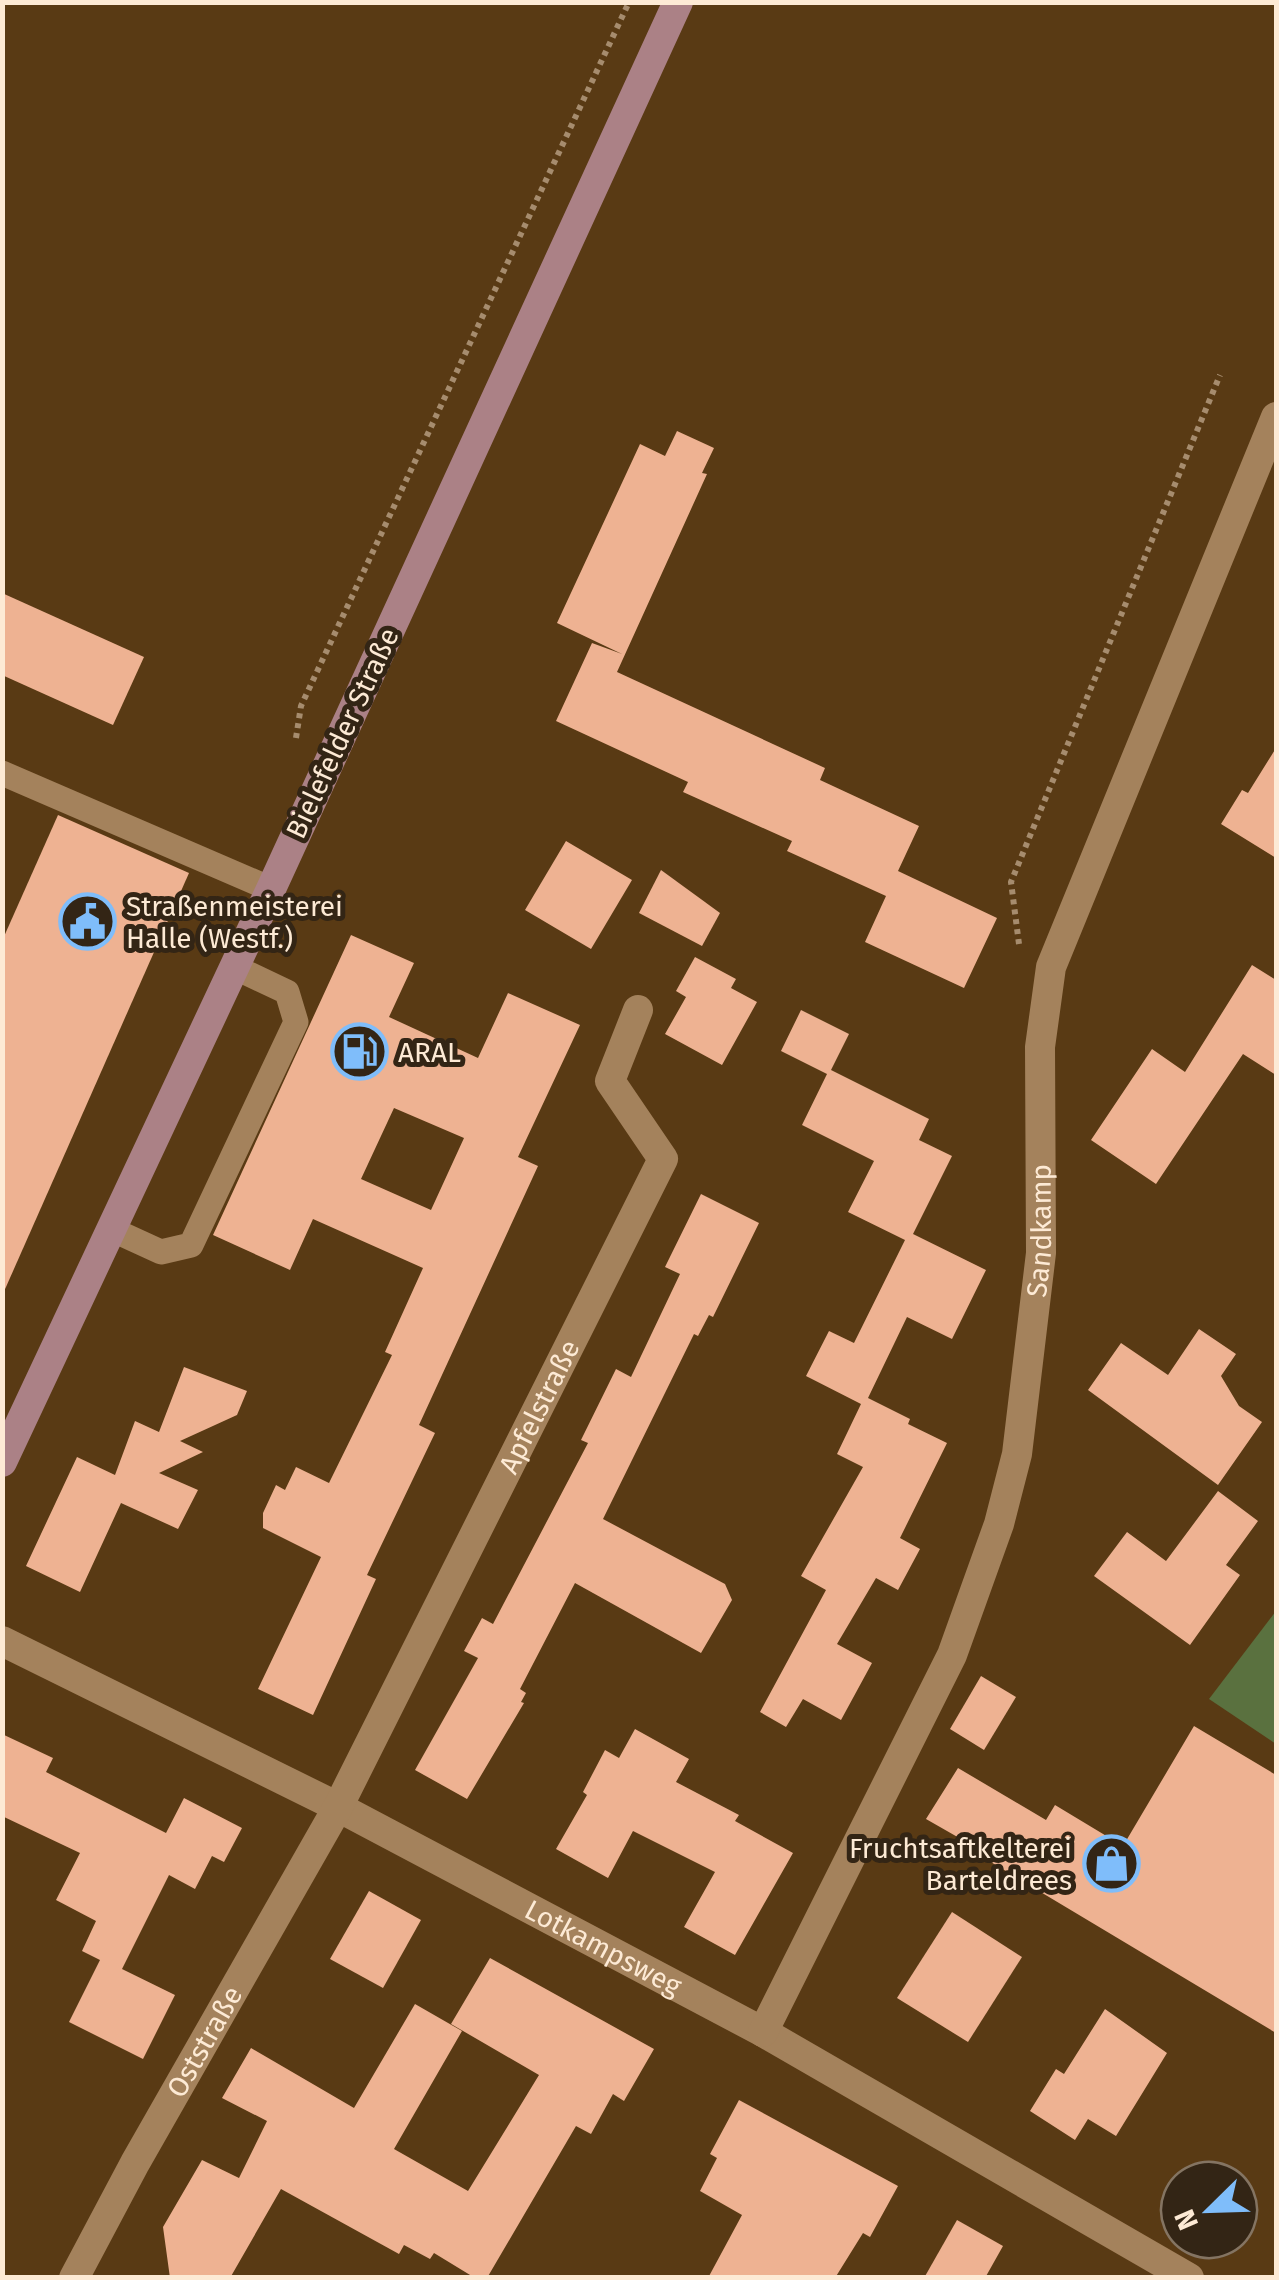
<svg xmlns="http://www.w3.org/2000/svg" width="1279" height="2280" viewBox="0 0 1279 2280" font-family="'Fira Sans',sans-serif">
<rect width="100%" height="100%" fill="#593a14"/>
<!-- grass -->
<path fill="#5a713f" d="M1276,1611V1744L1209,1699Z"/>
<!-- building -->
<g fill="#eeb292" fill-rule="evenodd">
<path d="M677,431L714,448L702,473L707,474L617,672L825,768L820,780L919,826L898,871L997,918L964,988L865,942L886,896L787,851L792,841L683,792L688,782L556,721L592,643L622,654L557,623L640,444L665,456Z"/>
<path d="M2,593L144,657L113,725L2,675Z"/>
<path d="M1276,748V858L1221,824L1242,790L1248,793Z"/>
<path d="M58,815L189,873L2,1296V941Z"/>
<path d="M566,841L632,880L591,949L525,910Z"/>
<path d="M661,870L720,913L702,946L639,913Z"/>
<path d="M351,935L414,963L389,1017L478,1058L508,993L580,1025L518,1157L538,1166L419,1425L435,1433L367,1575L376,1579L313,1715L258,1689L321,1557L263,1528V1513L276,1485L285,1490L296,1467L329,1483L392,1355L385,1352L423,1268L313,1219L290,1270L213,1235ZM394,1108L464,1138L431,1210L361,1179Z"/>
<path d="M695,957L736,979L731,988L757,1002L722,1065L665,1034L686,997L676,991Z"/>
<path d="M1252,965L1276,980V1075L1243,1054L1156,1184L1091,1140L1152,1049L1185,1072Z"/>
<path d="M801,1010L849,1034L831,1070L929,1119L919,1140L952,1156L913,1234L986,1270L952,1339L907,1317L868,1398L910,1419L908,1424L947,1443L900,1538L920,1549L898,1590L876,1578L837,1644L872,1663L841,1720L803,1699L786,1727L760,1712L826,1590L801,1576L863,1467L837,1454L861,1404L806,1376L829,1331L854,1343L905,1240L848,1212L874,1161L802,1125L827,1074L781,1051Z"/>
<path d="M701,1194L759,1223L713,1317L709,1315L698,1336L694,1334L603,1519L725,1584L732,1600L701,1653L575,1583L520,1689L526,1693L521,1702L524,1703L467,1799L415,1770L478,1658L464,1651L482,1618L493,1624L588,1443L581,1440L616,1369L631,1377L680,1274L665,1267Z"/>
<path d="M1199,1329L1236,1354L1221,1376L1239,1406L1262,1422L1218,1485L1088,1390L1121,1343L1168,1375Z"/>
<path d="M184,1367L247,1391L237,1415L180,1441L203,1452L159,1473L198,1490L178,1529L121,1503L80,1592L26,1566L77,1457L115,1475L135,1421L159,1432Z"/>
<path d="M1218,1491L1258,1521L1226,1565L1240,1575L1190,1645L1094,1576L1127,1532L1166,1561Z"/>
<path d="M981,1676L1016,1697L984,1750L950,1729Z"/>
<path d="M1194,1726L1276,1775V2033L959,1843L961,1839L926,1819L958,1768L1046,1820L1055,1805L1123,1846Z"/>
<path d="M635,1729L689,1759L676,1782L739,1815L735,1821L793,1853L735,1955L684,1927L715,1872L633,1831L608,1878L556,1849L587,1795L583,1792L605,1750L619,1758Z"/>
<path d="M2,1734L53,1758L46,1772L166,1833L184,1798L242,1828L224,1862L212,1856L195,1889L169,1875L122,1969L175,1995L143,2059L69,2022L100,1960L82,1951L96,1921L56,1900L80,1853L2,1816Z"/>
<path d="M369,1891L421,1920L383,1988L330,1959Z"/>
<path d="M952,1912L1022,1957L968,2042L897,1998Z"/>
<path d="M490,1958L654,2049L624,2101L613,2094L591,2134L576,2126L487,2278H475L434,2253L430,2259L404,2245L399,2254L281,2189L230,2278H170L163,2227L202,2160L239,2178L267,2121L222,2098L251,2048L354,2108L415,2004L462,2031L394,2149L468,2191L539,2075L451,2024Z"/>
<path d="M1105,2009L1167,2053L1116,2136L1088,2119L1075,2140L1030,2111L1056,2069L1064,2074Z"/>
<path d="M739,2100L898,2186L870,2237L863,2233L835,2278H708L742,2215L700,2191L717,2158L710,2154Z"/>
<path d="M957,2220L1003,2246L985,2278H924Z"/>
</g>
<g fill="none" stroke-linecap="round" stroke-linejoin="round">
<!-- path -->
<g stroke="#a68c6e" stroke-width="6" stroke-dasharray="5 5" stroke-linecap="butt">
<path d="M296,738L301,706L629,2"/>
<path d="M1019,944L1011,882L1220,375"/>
</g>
<!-- lane -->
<g stroke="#a4825c" stroke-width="25">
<path d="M2,773L271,889"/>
<path d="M113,1230L161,1252L191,1245L296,1022L287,992L234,967"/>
</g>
<!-- street -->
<g stroke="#a4825c" stroke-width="30">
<path id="s1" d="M2,1641L338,1807L763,2032L1189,2278"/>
<path id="s2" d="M763,2032L952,1655L999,1524L1017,1454L1041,1253L1040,1047L1051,967L1276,417"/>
<path id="s3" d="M74,2278L135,2163L338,1807L663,1159L610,1081L638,1010"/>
</g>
<!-- secondary -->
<path stroke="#ab8186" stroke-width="30" d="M2,1462L271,889L678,2"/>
</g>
<!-- icons -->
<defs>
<symbol id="civic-ring" viewBox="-11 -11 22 22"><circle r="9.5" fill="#332515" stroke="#7fbdfa" stroke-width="1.5"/><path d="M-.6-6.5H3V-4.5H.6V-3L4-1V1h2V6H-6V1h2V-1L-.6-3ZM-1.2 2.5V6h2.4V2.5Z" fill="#7fbdfa"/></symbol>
<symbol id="fuel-ring" viewBox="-11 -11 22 22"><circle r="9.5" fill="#332515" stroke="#7fbdfa" stroke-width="1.5"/><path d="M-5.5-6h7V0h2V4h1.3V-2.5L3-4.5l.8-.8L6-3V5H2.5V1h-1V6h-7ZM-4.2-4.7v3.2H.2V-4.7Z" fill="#7fbdfa"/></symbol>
<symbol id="shop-ring" viewBox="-11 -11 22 22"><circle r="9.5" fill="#332515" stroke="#7fbdfa" stroke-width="1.5"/><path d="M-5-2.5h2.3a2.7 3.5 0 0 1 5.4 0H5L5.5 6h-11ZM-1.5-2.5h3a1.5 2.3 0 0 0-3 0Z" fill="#7fbdfa"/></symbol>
</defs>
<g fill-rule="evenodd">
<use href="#civic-ring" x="56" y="890" width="63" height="63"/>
<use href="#fuel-ring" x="328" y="1020" width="63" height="63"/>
<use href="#shop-ring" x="1080" y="1832" width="63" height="63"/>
</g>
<g text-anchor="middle" stroke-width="10" stroke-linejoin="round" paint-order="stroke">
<!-- street labels -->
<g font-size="28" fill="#fdead5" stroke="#332515">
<text transform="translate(342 733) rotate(-65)" y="10">Bielefelder Straße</text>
<text dy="10" stroke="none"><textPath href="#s2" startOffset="858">Sandkamp</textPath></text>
<text dy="10" stroke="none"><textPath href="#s3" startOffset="988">Apfelstraße</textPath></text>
<text dy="10" stroke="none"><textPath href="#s1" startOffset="675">Lotkampsweg</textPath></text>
<text dy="10" stroke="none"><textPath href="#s3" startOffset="270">Oststraße</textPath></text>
</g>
<!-- poi labels -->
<g font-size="28" fill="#fdead5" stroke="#332515" text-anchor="start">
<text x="126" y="916">Straßenmeisterei<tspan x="126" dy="32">Halle (Westf.)</tspan></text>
<text x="398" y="1062">ARAL</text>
<text x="1072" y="1858" text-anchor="end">Fruchtsaftkelterei<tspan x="1072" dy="32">Barteldrees</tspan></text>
</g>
</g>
<!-- border -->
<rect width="1279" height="2280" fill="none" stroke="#fdead5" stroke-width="10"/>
<!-- north arrow -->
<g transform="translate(1209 2210) rotate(247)"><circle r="48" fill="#332515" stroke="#847462" stroke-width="2.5"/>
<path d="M0-8L18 38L0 25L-18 38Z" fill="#7fbdfa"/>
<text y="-15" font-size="28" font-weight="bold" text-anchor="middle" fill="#fdead5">N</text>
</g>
</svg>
